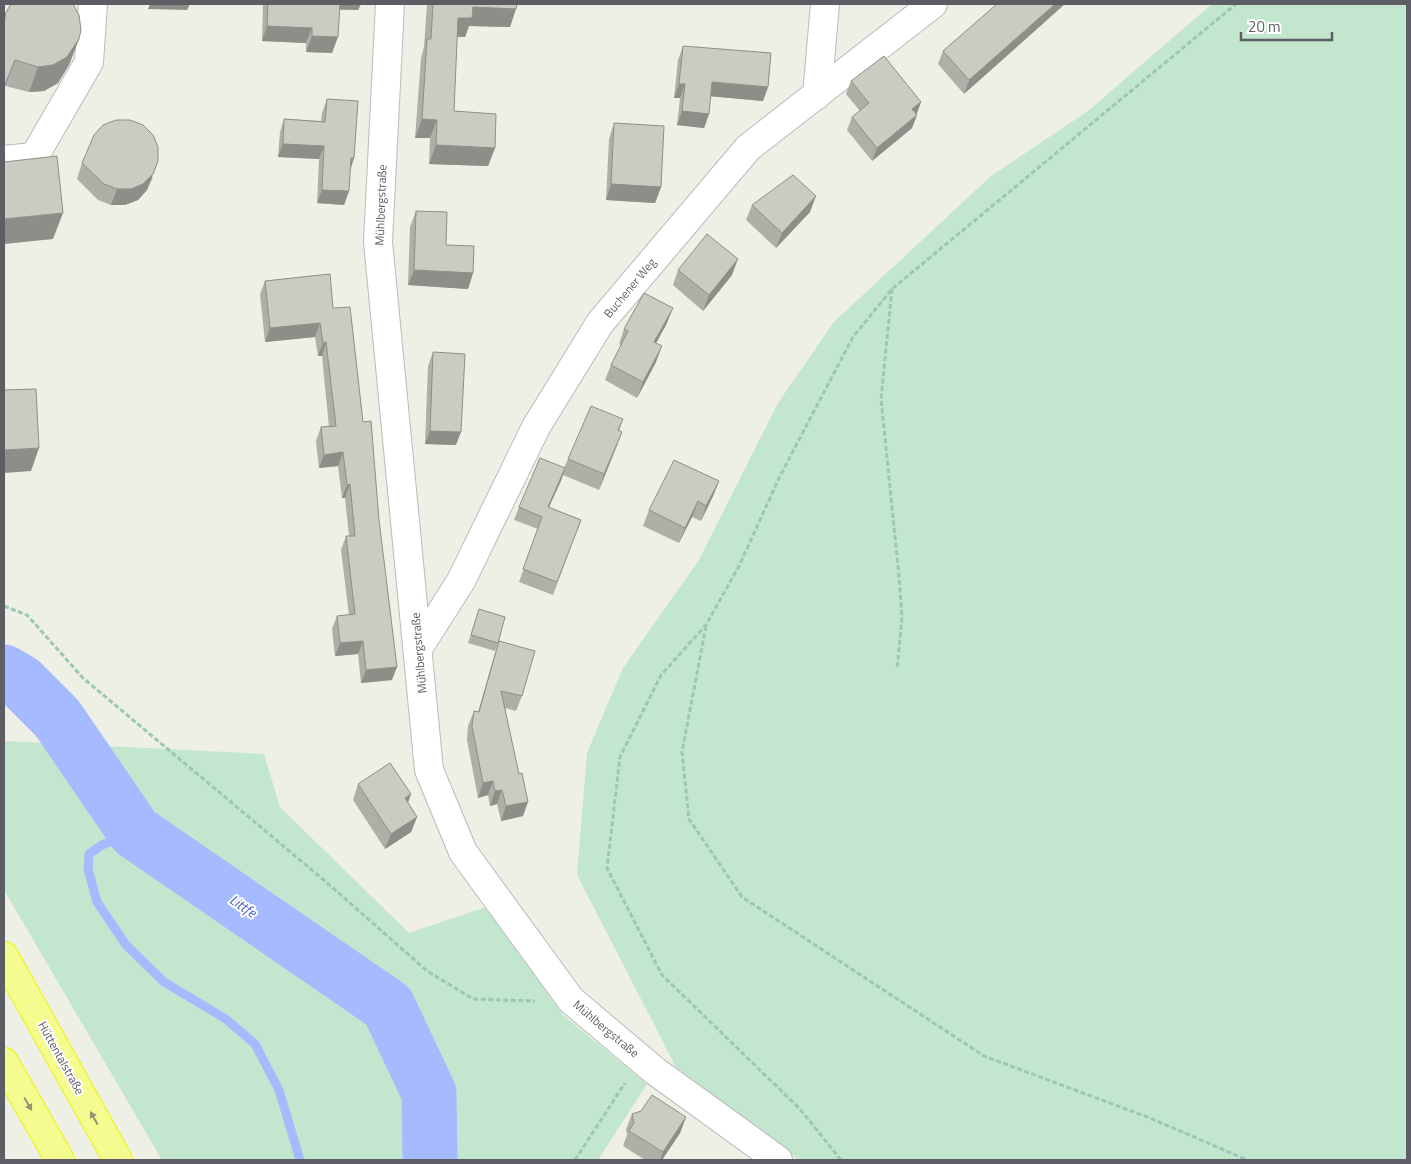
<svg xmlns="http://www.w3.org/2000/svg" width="1411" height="1164" viewBox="0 0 1411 1164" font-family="'Titillium Web',sans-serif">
<rect width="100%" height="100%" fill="#eeefe5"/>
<!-- green -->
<g fill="#c2e6ce">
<path d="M1212,4H1407V1160H799L676,1067L577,875L587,753L623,668L699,560L778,403L834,322L991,176L1088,111Z"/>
<path d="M4,741L264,754L280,807L409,933L486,907L563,1015L647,1084L598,1160H162L4,890Z"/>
</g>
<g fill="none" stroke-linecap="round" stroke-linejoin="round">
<!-- stream -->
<path stroke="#a5baff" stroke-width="9" d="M135,832L102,845L89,854L88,869L97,902L126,945L164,982L226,1019L255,1044L279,1090L300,1160"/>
<!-- river -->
<path stroke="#a5baff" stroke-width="55" d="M4,672L21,682L57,718L135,832L388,1006L429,1093L430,1160"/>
<defs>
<g id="minor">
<path d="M390,4L378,242L429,770L463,852L571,1000L655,1071L778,1160"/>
<path d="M817,95L825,4"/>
<path d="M4,160L34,157L89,62L93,4"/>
<path d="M419,647L461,581L536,427L600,323L748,148L933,4"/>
</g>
<g id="highway">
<path d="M4,956L118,1160"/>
<path d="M4,1062L60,1160"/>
</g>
</defs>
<!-- minor casing -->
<use href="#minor" stroke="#babac1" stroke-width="30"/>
<!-- highway casing -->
<use href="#highway" stroke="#eef301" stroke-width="30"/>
<!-- path -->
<g stroke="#9bc7b6" stroke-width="3" stroke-dasharray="5 2.5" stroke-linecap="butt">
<path d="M892,289L881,399L899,576L902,617L897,669"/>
<path d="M4,606L27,615L83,678L325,881L427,971L473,999L535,1001"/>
<path d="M706,626L682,752L689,819L742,897L984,1056L1150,1118L1247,1160"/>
<path d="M575,1160L625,1083"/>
<path d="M841,1160L800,1109L662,975L607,868L620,757L661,675L706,625L739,566L780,476L853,337L892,289L1236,4"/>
</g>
<!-- minor -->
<use href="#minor" stroke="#fff" stroke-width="28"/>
<!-- highway -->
<use href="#highway" stroke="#f4fc8f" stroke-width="28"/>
</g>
<!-- wall -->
<g fill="#aeafa6">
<path d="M263,4H361L358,10H340L332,53L306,52V43L262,41Z"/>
<path d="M427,4H517L510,27L469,26L465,37H457L454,111L495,148L488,166L429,164L430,138H415L421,58L424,47Z"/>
<path d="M997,4L964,94L938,64L943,51Z"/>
<path d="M6,12L79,39L69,65L58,83L44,91L29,92L5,86L4,90V18Z"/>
<path d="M683,46L768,87L763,101L710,96L709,114L704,128L677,125L680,98H674L678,60Z"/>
<path d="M851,81L921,102L912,128L872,161L847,130L852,117L860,111L846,94Z"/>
<path d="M327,99L350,169L349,191L344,205L317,203L319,159L278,157L280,132L284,119L321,121L322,113Z"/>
<path d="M614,123L661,187L655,203L606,200L609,139Z"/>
<path d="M82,163L153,177L147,190L138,200L125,205H111L98,200L77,179Z"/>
<path d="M752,205L810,212L776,248L746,220Z"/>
<path d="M416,211L446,245L473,273L468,289L408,285L410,227Z"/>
<path d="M678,270L732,275L703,311L673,285Z"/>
<path d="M265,281L333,308L392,680L361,683L358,654L335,656L332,629L337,616L349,615L341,550L346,536H349L345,498H342L338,466L319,468L316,441L321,427H329L322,356H318L315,337L265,342L260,294Z"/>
<path d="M667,323L656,343V362L637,398L605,380L611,365L621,345L619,344L624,329Z"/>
<path d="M433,352L456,445L425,444L428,366Z"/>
<path d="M623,419L619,431L622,432L599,490L563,475L549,507L581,520L553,595L519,582L538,529L514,520L519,507L564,468L568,459Z"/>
<path d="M719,481L713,496L701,521L692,517L679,543L643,526L649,510Z"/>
<path d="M479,610L498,643L495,651L468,643Z"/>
<path d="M499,641L522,696L516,711L505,708L523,816L501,821L497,804L490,806L488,795L478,798L467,740L468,726L474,711L478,712L494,656Z"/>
<path d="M358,784L411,794L408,803L417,817L411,832L385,849L353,800Z"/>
<path d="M632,1114L686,1117L680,1133L662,1160H645L623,1146L627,1135L626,1129Z"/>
</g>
<!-- shaded-wall -->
<g fill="#8d8e87">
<path d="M150,4H190L187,10L148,9Z"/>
<path d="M337,4H361L358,10L335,9Z"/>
<path d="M1055,4H1065L964,94L969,80Z"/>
<path d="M473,7L516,9L510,27L469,26L465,37L451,36L458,18Z"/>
<path d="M267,26L312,28L306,43L262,41Z"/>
<path d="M312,36L338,37L332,53L306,52Z"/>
<path d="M79,39L69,65L58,83L44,91L29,92L38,67Z"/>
<path d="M712,82L768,87L763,101L707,96Z"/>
<path d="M679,84H685L680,98H674Z"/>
<path d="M921,102L916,115L912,109Z"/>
<path d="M682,111L709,114L704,128L677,125Z"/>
<path d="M917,115L912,128L872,161L877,148Z"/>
<path d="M422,119L437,120L430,138H415Z"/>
<path d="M283,144L324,146L319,159L278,157Z"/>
<path d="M436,145L495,148L488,166L429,164Z"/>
<path d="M351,158H354L350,171Z"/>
<path d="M158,161L147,190L138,200L125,205H111L117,189Z"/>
<path d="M611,184L661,187L655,203L606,200Z"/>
<path d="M322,190L349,191L344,205L317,203Z"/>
<path d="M816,196L810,212L776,248L782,233Z"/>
<path d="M63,213L53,239L4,244V219Z"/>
<path d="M738,259L732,275L703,311L709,295Z"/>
<path d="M414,270L473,273L468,289L408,285Z"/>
<path d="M673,308L667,323L648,358L654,342Z"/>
<path d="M320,323L315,337L265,342L270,328Z"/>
<path d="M326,342L322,356H318L323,343Z"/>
<path d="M662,346L656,362L637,398L643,382Z"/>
<path d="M430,431L461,432L456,445L425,444Z"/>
<path d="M622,432L616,448L599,490L604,474Z"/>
<path d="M39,448L31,471L4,473V450Z"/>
<path d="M343,452L338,466L319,468L324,455Z"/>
<path d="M565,468L561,481L543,520L548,507Z"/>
<path d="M719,481L713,496L701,521L706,506Z"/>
<path d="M350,484L345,498H342L347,485Z"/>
<path d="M698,501L692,517L679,543L685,528Z"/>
<path d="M363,641L358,654L335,656L340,643Z"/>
<path d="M397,667L392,680L361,683L366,670Z"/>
<path d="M493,781L488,795L478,798L483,783Z"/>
<path d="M502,790L497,804L490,806L495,791Z"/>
<path d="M411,794L405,810V798Z"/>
<path d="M528,802L523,816L501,821L506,806Z"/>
<path d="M417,817L411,832L385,849L391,834Z"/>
<path d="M686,1117L680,1133L662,1160H660L663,1152Z"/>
</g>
<!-- building -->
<g fill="#cacbc1" stroke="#8d8e87">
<path d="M11,4H73L79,15L81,30L79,39L67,57L53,65L38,67L15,60L4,87V22L6,12Z"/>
<path d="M268,4H340L338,37L312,36V28L267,26Z"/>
<path d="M433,4H517L516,9L473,7L472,18H458L454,111L496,114L495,148L436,145L437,120L422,119L427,39H431Z"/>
<path d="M997,4H1055L969,80L943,51Z"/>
<path d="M683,46L771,53L768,87L712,82L709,114L682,111L685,84H679Z"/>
<path d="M884,56L921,102L912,109L917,115L877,148L852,117L869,103L851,81Z"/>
<path d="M327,99L358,101L354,158H351L349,191L322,190L324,146L283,144L284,119L325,122Z"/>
<path d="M116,120H130L143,125L153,135L158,147V161L153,174L143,184L131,189H117L104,184L82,163L94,135L103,125Z"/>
<path d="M614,123L664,126L661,187L611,184Z"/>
<path d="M57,156L63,213L4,219V162Z"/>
<path d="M793,175L816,196L782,233L752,205Z"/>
<path d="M416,211L447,212L446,245L474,246L473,273L414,270Z"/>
<path d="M707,234L738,259L709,295L678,270Z"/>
<path d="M330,274L333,308L350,307L363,422L371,421L379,520L397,667L366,670L363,641L340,643L337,616L355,614L346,536H355L350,484L347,485L343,452L324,455L321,427L336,426L326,342L323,343L320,323L270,328L265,281Z"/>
<path d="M644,293L673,308L654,342L662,346L643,382L611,365L628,331L624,329Z"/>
<path d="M433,352L465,354L461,432L430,431Z"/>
<path d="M36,389L39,448L4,450V390Z"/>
<path d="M591,406L623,419L618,430L622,432L604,474L568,459Z"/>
<path d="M540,458L565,468L548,507L581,520L557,582L523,569L542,517L519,507Z"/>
<path d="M674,460L719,481L706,506L698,501L685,528L649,510Z"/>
<path d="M479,609L505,617L498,643L471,635Z"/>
<path d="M499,641L535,651L522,696L501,691L519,774L522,773L528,802L506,806L502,790L495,791L493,781L483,783L472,726L474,711L479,712Z"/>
<path d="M390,763L411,794L405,798L417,817L391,834L358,784Z"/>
<path d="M652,1095L686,1117L663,1152L629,1131L634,1123L632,1114L641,1111Z"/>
</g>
<!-- one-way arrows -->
<defs><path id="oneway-solid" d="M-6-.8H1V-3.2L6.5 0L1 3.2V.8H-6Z" transform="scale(1.25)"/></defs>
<g fill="#929574">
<use href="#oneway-solid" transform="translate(28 1104) rotate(60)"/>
<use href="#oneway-solid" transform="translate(94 1118) rotate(-119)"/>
</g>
<g text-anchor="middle" stroke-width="4" stroke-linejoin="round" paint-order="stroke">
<!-- street labels -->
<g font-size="12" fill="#5d5e65" stroke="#fff">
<text transform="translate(381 205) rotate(-88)" y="4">Mühlbergstraße</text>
<text transform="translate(630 288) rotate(-50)" y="4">Buchener Weg</text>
<text transform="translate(419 653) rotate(-95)" y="4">Mühlbergstraße</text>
<text transform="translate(606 1029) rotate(40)" y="4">Mühlbergstraße</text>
<text transform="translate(61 1058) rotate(61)" y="4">Hüttentalstraße</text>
</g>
<!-- water labels -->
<g font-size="14" font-style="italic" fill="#475ac3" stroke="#fff">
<text transform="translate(243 906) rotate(34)" y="5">Littfe</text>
</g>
</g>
<!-- border -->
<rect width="1411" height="1164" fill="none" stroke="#5d5e65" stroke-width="10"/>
<!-- scale -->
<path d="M1241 32v8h91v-8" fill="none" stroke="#5d5e65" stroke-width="2.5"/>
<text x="1248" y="32" font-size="15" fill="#5d5e65" stroke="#ffffff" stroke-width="4" paint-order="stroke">20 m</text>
</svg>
